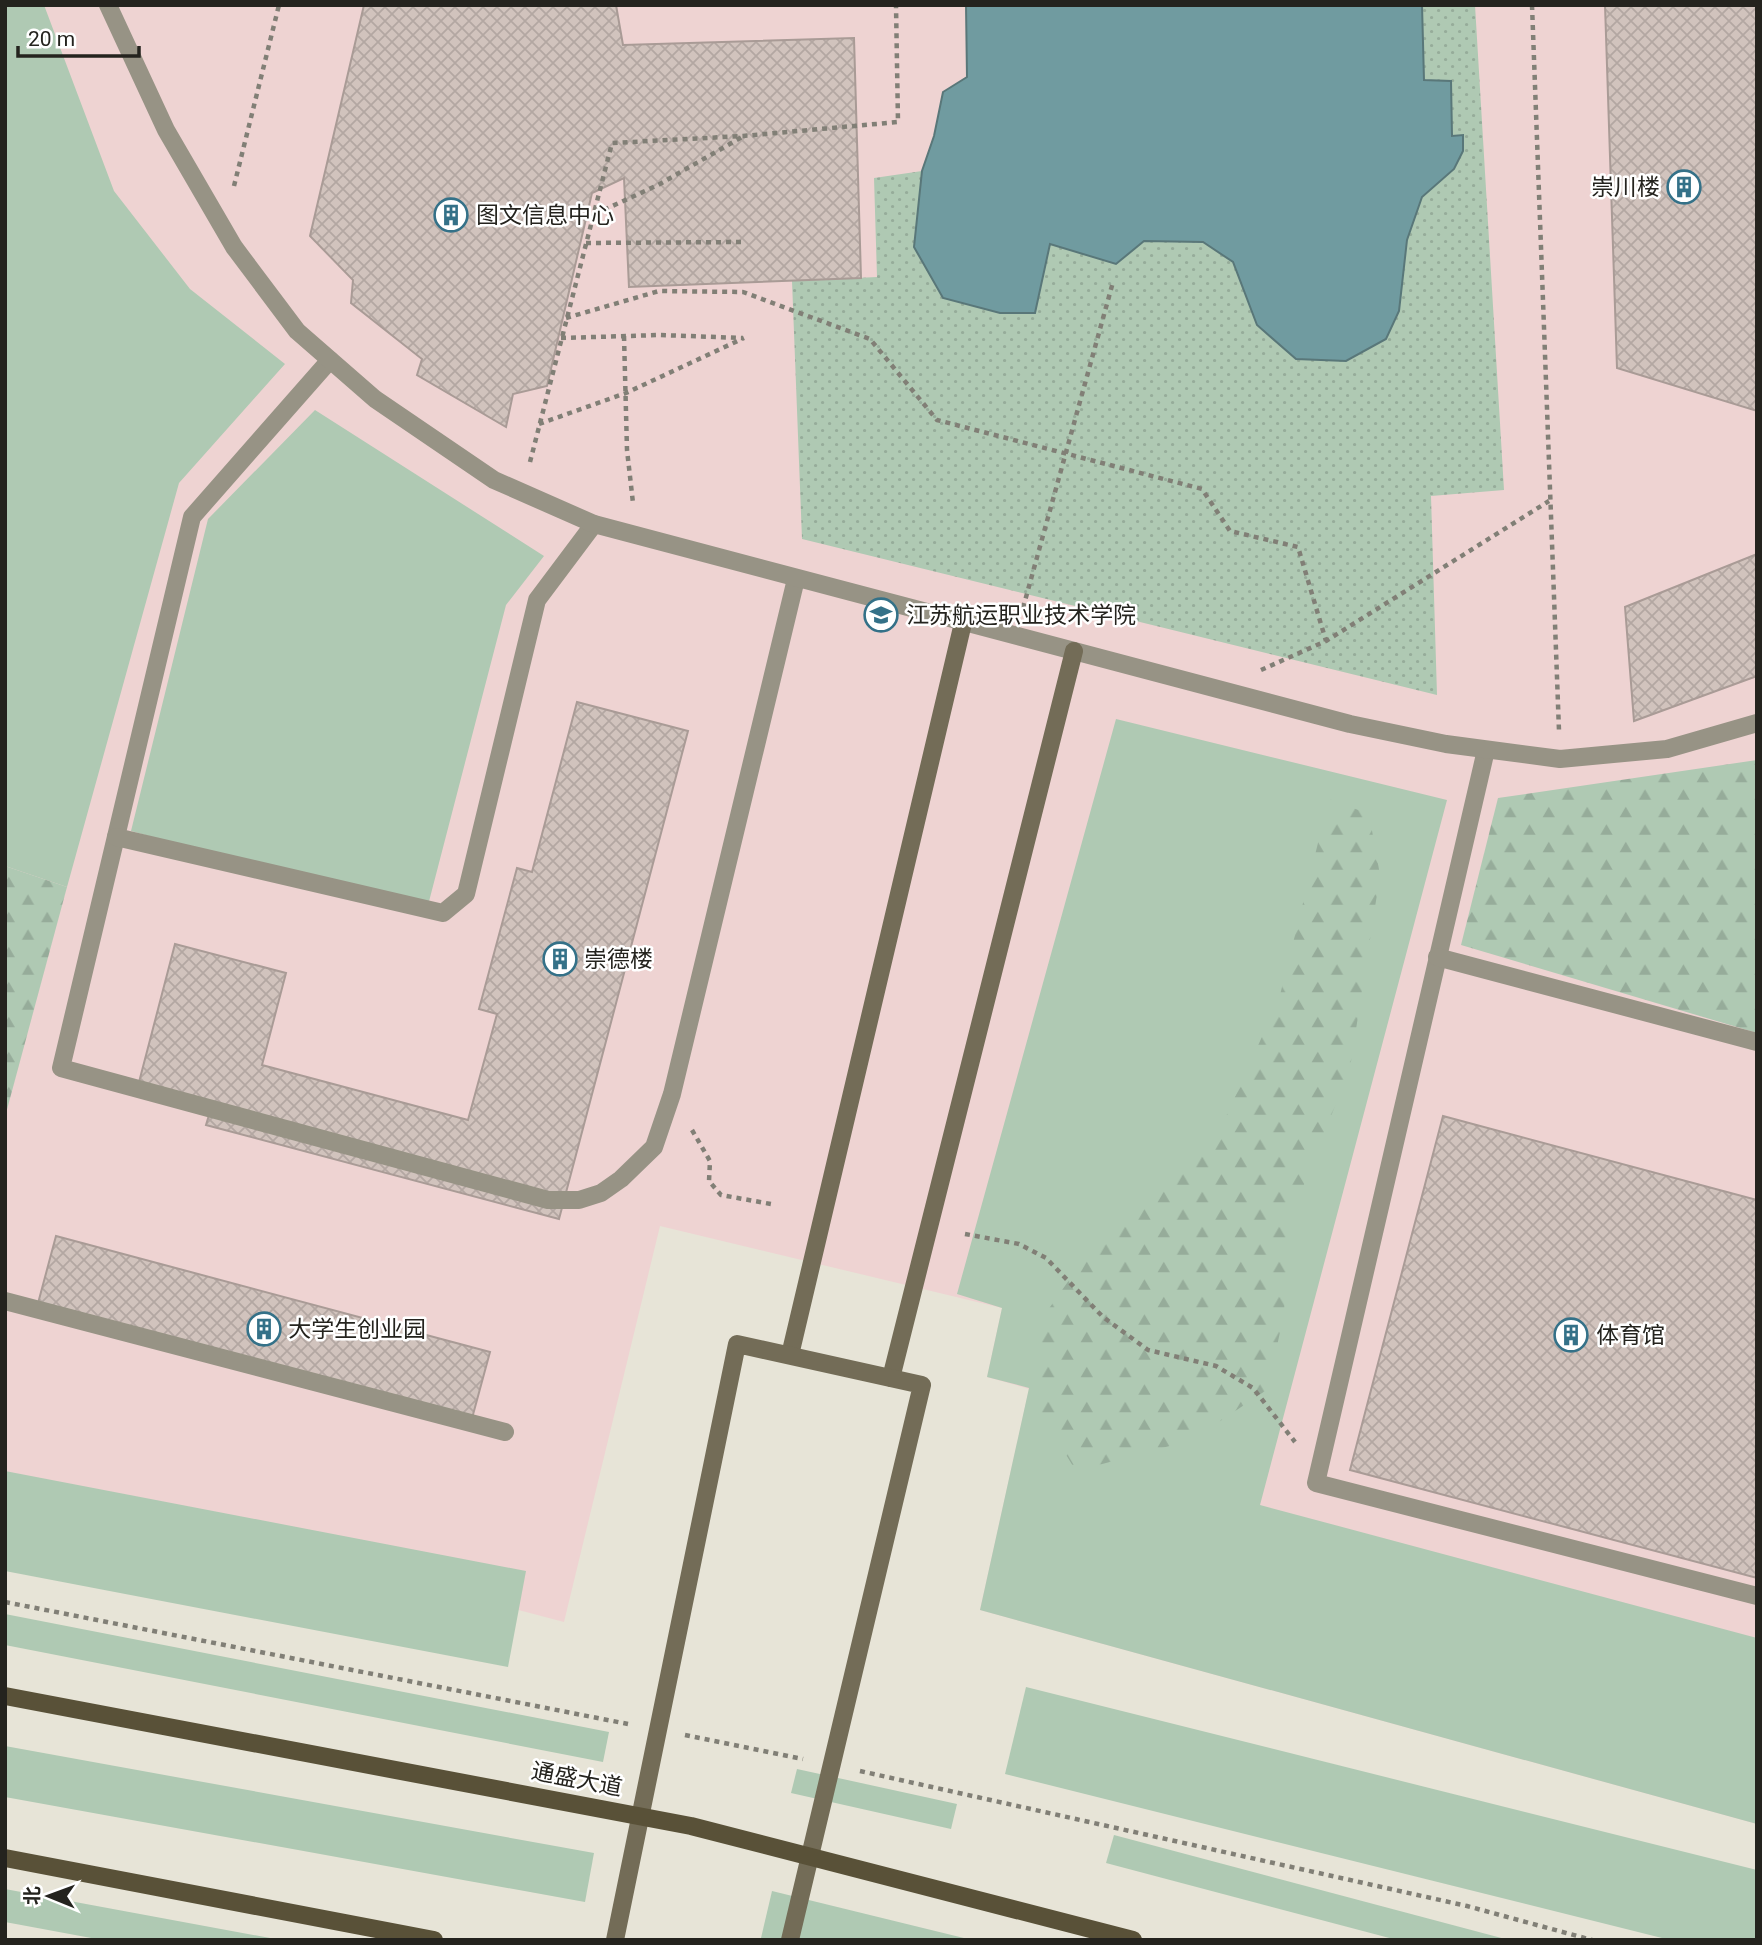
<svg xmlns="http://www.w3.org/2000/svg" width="1762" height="1945" viewBox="0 0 1762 1945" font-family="Roboto,'Noto Sans SC',sans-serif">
<defs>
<pattern id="forest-firs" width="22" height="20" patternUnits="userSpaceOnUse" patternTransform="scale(1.75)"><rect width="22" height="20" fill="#afc9b3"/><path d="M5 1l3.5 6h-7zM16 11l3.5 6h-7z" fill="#96ac9a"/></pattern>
<pattern id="park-dots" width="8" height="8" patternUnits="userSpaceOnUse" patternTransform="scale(1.75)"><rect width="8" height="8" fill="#afc9b3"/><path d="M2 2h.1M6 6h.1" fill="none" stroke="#96ac9a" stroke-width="1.8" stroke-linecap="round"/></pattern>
<pattern id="building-cross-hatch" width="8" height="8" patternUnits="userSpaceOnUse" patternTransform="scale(1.75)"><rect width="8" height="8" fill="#d1c3bd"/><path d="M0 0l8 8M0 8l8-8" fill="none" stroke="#b3a7a2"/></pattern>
</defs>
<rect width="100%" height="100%" fill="#e7e4d7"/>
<!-- education -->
<path fill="#eed3d2" d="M5,5H1757V1824L980,1610L1029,1389L987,1377L1002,1308L660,1226L564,1622L5,1476Z"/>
<!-- grass -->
<g fill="#afc9b3">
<path d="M5,5H44L114,191L190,289L285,364L179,483L67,887L5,866Z"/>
<path d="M315,410L544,556L506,605L426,913L131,831L208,519Z"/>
<path d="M1116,719L1447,800L1260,1505L1757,1638V1824L980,1610L1029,1388L987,1377L1002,1308L957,1294Z"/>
<path d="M5,1471L526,1571L508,1667L5,1571Z"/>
<path d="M5,1614L609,1732L603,1762L5,1645Z"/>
<path d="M1026,1687L1757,1870V1940H1670L1005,1774Z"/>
<path d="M5,1746L594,1853L585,1902L5,1797Z"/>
<path d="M797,1769L957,1804L951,1829L791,1793Z"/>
<path d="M1114,1835L1509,1940H1397L1106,1863Z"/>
<path d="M5,1889L281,1940H102L5,1922Z"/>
<path d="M772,1891L972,1940L761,1938Z"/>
</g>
<!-- forest -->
<g fill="url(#forest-firs)">
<path d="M1757,760V1033L1461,945L1498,798Z"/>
<path d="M1329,799L1369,814L1380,875L1350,1068L1289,1223L1284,1313L1268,1389L1192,1440L1076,1471L1038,1409V1324L1084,1259L1156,1194L1224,1121L1279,999Z"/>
<path d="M5,866L67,887L5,1117Z"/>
</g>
<!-- park -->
<path fill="url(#park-dots)" d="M966,5H1475L1504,490L1431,496L1437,695L802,539L792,281L877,277L874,178L922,171L934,136L943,92L967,77Z"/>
<!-- water -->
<path fill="#709ba0" stroke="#597779" stroke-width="2" d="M966,5H1422L1424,80L1451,81L1452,136L1463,135V151L1454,169L1422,197L1407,240L1399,311L1386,339L1346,361L1296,359L1257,325L1233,262L1203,242L1144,241L1116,264L1050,244L1035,313H1000L943,298L914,247L922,171L934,136L943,92L967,77Z"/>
<!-- building -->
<g fill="url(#building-cross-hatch)" stroke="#a99b96" stroke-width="2">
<path d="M364,5H616L623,45L854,38L861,278L629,287L624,178L592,193L547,386L513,394L506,427L417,375L422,359L351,303L353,280L310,236Z"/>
<path d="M1605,5H1757V411L1617,368Z"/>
<path d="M1757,554V676L1634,721L1625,607Z"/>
<path d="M577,702L688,731L559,1219L206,1125L212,1105L138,1086L175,944L286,973L262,1065L468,1120L497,1014L479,1009L517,868L532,872Z"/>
<path d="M1443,1116L1757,1200V1578L1350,1470Z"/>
<path d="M56,1236L490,1352L471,1422L37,1307Z"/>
</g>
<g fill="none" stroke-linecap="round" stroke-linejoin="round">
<!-- path -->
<g stroke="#817f76" stroke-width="4.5" stroke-dasharray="5 5" stroke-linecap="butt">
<path d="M1532,5L1559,731"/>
<path d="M234,186L279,5"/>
<path d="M595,214L658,185L742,137"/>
<path d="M586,243L743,242"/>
<path d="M566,318L659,291L743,292L870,339L937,420L1202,489L1230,531L1298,547L1326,641"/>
<path d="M624,336L627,450L633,503"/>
<path d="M561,338L660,335L743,338"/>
<path d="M539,424L626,393L744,338"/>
<path d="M530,462L612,143L743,136L898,122L896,5"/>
<path d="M1023,608L1113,282"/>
<path d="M1261,670L1326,641L1549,501"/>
<path d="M692,1130L710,1161L709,1181L721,1195L771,1204"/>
<path d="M965,1234L1019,1244L1046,1258L1103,1317L1148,1350L1216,1366L1253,1388L1295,1442"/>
<path d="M5,1602L628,1724"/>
<path d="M685,1735L803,1759"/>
<path d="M860,1771L1467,1906L1592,1940"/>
</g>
<!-- lane -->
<g stroke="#979385" stroke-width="18">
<path d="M330,360L192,517L61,1068L548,1200H579L601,1193L621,1179L654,1147L672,1094L796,579"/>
<path d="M1486,750L1316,1483L1757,1596"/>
<path d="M116,837L443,913L466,894L537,600L594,524"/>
<path d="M1437,957L1757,1042"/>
<path d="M5,1301L505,1432"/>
</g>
<!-- street -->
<path stroke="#979385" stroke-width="18" d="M108,5L166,130L234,247L297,331L375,399L494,480L594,524L1350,724L1446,744L1560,759L1667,749L1757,723"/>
<!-- secondary -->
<g stroke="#736c57" stroke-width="18">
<path d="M790,1355L963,623"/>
<path d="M891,1378L1074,651"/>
<path d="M615,1940L737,1344L922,1385L790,1940"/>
</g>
<!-- primary -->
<g stroke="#595138" stroke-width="18">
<path d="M5,1696L691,1826L1133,1940"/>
<path d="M5,1858L434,1940"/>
</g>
</g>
<!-- icons -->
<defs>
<symbol id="building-ring" viewBox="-11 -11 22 22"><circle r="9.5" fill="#fff" stroke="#347188" stroke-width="1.5"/><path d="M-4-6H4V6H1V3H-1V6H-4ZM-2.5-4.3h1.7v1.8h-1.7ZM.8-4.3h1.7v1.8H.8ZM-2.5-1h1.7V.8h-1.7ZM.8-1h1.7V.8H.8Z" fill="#347188"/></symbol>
<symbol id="university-ring" viewBox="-11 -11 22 22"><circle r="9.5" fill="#fff" stroke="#347188" stroke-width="1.5"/><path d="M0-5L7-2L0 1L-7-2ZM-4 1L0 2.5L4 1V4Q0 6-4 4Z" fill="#347188"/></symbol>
</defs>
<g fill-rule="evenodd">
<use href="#building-ring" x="1665" y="168" width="38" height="38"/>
<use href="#building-ring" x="432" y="196" width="38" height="38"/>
<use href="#university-ring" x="862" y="596" width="38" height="38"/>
<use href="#building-ring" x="541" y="940" width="38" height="38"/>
<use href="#building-ring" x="245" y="1310" width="38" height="38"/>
<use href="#building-ring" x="1552" y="1316" width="38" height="38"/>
</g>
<g text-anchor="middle" stroke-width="5" stroke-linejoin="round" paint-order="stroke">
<!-- poi labels -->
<g font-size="23" fill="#24231e" stroke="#fff" text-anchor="start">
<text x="1660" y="195" text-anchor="end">崇川楼</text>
<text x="476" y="223">图文信息中心</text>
<text x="906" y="623">江苏航运职业技术学院</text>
<text x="584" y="967">崇德楼</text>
<text x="288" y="1337">大学生创业园</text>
<text x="1596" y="1343">体育馆</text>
</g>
<!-- street labels -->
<g font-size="23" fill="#24231e" stroke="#fff">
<text transform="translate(577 1779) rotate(11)" y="8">通盛大道</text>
</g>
</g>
<!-- border -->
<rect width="1762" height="1945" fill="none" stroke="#24231e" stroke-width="14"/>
<!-- north arrow -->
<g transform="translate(49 1896) rotate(271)" stroke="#ffffff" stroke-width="5" paint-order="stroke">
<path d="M0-5L12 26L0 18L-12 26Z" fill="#24231e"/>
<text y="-10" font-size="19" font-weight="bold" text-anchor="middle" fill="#24231e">北</text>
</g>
<!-- scale -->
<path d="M18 46v10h121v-10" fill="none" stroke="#24231e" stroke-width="3.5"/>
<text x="28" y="46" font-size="21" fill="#24231e" stroke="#ffffff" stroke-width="5" paint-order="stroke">20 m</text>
</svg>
